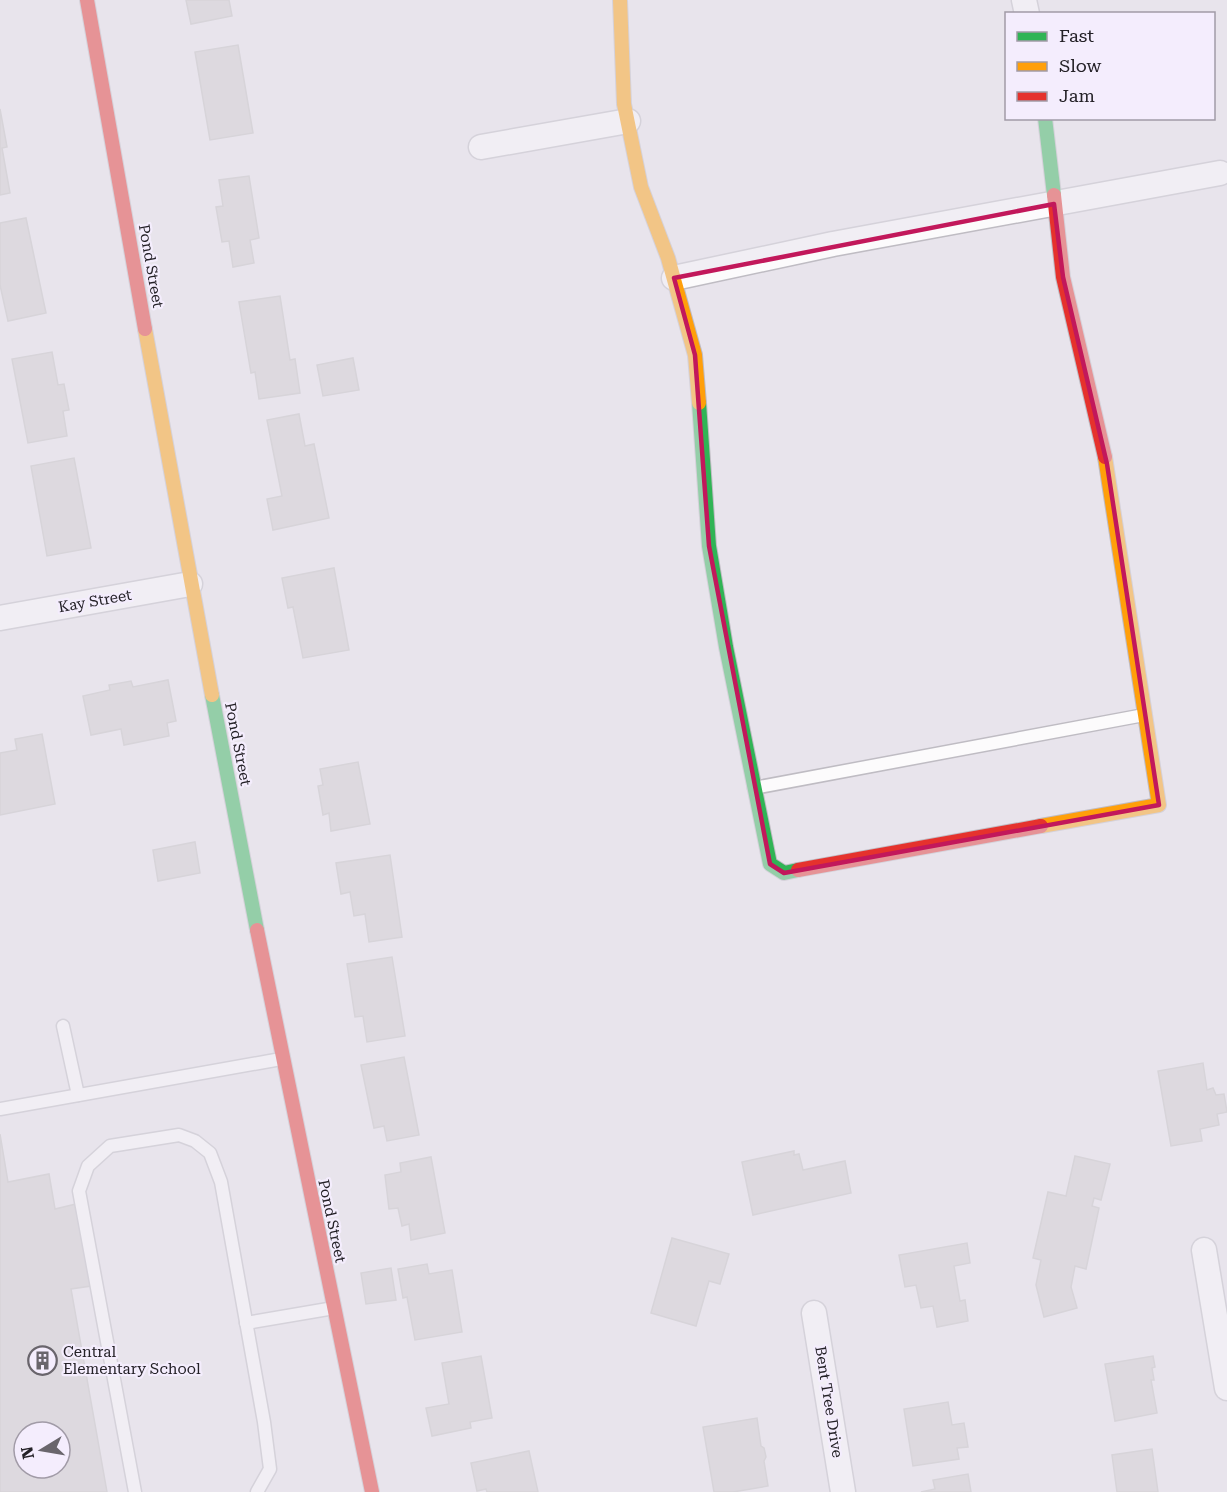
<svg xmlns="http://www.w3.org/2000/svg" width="1227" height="1492" viewBox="0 0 1227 1492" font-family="'Roboto Serif',serif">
<rect width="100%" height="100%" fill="#e8e4ec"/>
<!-- building -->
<g fill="#d1cdcf" stroke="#c3c0c1" stroke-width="1.5" fill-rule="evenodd">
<path d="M186,0H229L232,16L191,24Z"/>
<path d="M238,45L253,133L210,140L195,52Z"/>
<path d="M0,109L7,147L2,148L10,193L0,195Z"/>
<path d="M249,176L259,238L250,240L254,263L233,267L229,241L222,242L216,207L223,206L219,180Z"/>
<path d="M26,218L46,313L8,321L0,285V223Z"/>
<path d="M280,296L290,360L295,359L300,393L259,399L255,372L251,373L239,302Z"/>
<path d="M52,352L58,385L64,384L69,410L63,411L67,436L28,443L12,359Z"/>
<path d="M353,358L359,390L323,396L317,365Z"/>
<path d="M299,414L305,446L314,444L329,518L273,530L267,499L282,496L267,420Z"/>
<path d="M74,458L91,548L47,556L31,466Z"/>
<path d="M334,568L349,650L303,658L293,607L288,608L282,578Z"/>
<path d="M168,680L176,721L167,723L169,736L124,745L121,729L91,735L83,696L110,690L109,685L131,681L133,687Z"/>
<path d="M42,734L55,804L0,815V753L17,750L15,739Z"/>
<path d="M358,762L370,824L331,831L329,813L323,815L318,786L323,785L320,769Z"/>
<path d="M195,842L200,873L158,881L153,850Z"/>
<path d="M390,855L402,937L369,942L365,914L354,916L350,892L341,894L336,863Z"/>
<path d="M392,957L405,1036L367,1042L363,1016L355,1017L347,964Z"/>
<path d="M404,1057L419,1135L387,1141L384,1126L374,1128L361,1065Z"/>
<path d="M1203,1063L1207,1090L1213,1088L1216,1095L1224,1094L1227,1112L1217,1114L1219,1125L1200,1129L1202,1141L1171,1146L1158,1071Z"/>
<path d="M0,1134L8,1182L49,1174L55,1209L76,1204L91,1286L71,1289L107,1492H0ZM24,1432H60V1468H24Z"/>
<path d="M794,1151V1155L799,1154L803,1170L845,1161L851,1193L753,1215L742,1162Z"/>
<path d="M1075,1156L1110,1164L1101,1200L1094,1198L1092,1206L1099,1208L1086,1269L1075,1266L1071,1287L1077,1308L1044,1317L1036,1285L1041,1260L1033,1258L1048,1192L1066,1196Z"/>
<path d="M431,1157L445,1233L411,1240L409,1224L402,1226L398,1208L389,1209L385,1175L401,1172L400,1163Z"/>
<path d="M672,1238L729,1254L720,1284L709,1281L696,1326L651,1313Z"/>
<path d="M967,1243L970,1263L954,1266L960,1301L965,1300L968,1321L937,1327L933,1306L921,1308L916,1285L905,1287L899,1255Z"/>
<path d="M427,1264L429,1274L452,1270L462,1332L415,1340L407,1297L403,1298L398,1269Z"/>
<path d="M391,1268L396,1300L366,1304L361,1273Z"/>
<path d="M481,1356L492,1418L470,1422L471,1428L432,1436L426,1408L449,1404L442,1363Z"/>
<path d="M1153,1356L1155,1367L1152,1368L1154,1380H1151L1157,1413L1115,1421L1105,1364Z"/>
<path d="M948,1402L952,1425L964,1423L968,1447L957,1448L959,1459L913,1466L904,1409Z"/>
<path d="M757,1418L761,1446L764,1448L766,1457L764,1461L768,1486L733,1492H714L703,1427Z"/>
<path d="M1152,1449L1158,1492H1117L1112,1455Z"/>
<path d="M529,1451L538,1492H487L486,1489L477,1491L471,1463Z"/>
<path d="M968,1474L971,1492H921L935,1489L933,1480Z"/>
</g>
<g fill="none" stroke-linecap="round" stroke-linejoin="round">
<defs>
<g id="lane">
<path d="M754,788L1144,715"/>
<path d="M63,1026L78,1095"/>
<path d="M0,1109L281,1059"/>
<path d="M246,1323L334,1308"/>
<path d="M135,1492L79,1191L88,1166L110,1146L179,1135L195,1141L210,1153L221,1182L264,1422L270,1469L257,1492"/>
</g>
<g id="street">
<path d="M1024,0L1027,14"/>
<path d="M481,147L628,121"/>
<path d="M674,278L833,244L1220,173"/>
<path d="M0,618L190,584"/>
<path d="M1204,1250L1227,1388"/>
<path d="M814,1313L843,1492"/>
</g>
<g id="fast">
<path d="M1045,118L1054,195"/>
<path d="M699,403L709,546L726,647L770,864L784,873L798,870"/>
<path d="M212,695L257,930"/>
</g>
<g id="slow">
<path d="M620,0L624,104L641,187L668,258L695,355L699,403"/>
<path d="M145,329L212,695"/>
<path d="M1041,826L1159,805L1105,457"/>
</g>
<g id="jam">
<path d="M87,0L145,329"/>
<path d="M1054,195L1063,277L1105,457"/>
<path d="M798,870L1041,826"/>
<path d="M257,930L372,1492"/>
</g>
</defs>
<!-- lane casing -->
<use href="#lane" stroke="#bfbcc3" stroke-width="15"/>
<!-- street casing -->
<use href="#street" stroke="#bfbcc3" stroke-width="27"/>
<!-- fast casing -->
<use href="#fast" stroke="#bfbcc3" stroke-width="16"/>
<!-- slow casing -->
<use href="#slow" stroke="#bfbcc3" stroke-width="16"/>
<!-- jam casing -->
<use href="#jam" stroke="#bfbcc3" stroke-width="16"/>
<!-- lane -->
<use href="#lane" stroke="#fcfbfc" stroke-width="12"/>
<!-- street -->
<use href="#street" stroke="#fcfbfc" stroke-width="24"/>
<!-- fast -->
<use href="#fast" stroke="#30b455" stroke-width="14"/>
<!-- slow -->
<use href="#slow" stroke="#ff9f0a" stroke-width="14"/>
<!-- jam -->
<use href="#jam" stroke="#e5322d" stroke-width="14"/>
</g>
<!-- marked area -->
<path d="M0 0H1227V1492H0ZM1054,204L1063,277L1107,464L1159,805L784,873L770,864L709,546L695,355L674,278Z" fill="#e8e4ec" fill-opacity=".55" fill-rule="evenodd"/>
<path fill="none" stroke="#c2185b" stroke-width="4.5" stroke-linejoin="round" d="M1054,204L1063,277L1107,464L1159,805L784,873L770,864L709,546L695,355L674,278Z"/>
<!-- icons -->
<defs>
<symbol id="building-ring" viewBox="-11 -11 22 22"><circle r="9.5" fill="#f4edfd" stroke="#69656c" stroke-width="1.5"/><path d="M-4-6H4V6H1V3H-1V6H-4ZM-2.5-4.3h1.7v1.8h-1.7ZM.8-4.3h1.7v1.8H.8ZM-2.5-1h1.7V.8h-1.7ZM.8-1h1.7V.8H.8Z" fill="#69656c"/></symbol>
</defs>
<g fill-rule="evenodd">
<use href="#building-ring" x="26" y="1344" width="33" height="33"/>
</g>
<g text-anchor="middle" stroke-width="4.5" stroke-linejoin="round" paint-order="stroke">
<!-- street labels -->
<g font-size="15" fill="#242127" stroke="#f4edfd">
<text transform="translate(151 266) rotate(80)" y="5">Pond Street</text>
<text transform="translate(95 601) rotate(-10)" y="5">Kay Street</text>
<text transform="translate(238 744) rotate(79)" y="5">Pond Street</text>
<text transform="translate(332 1221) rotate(78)" y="5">Pond Street</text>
<text transform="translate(829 1402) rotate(81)" y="5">Bent Tree Drive</text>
</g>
<!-- poi labels -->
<g font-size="15" fill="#242127" stroke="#f4edfd" text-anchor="start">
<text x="63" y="1357">Central<tspan x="63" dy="17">Elementary School</tspan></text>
</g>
</g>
<!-- legend -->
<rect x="1005" y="12" width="210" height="108" fill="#f4edfd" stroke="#a19ba7" stroke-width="1.5"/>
<rect x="1017" y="32" width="30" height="9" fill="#30b455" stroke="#a19ba7" stroke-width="1.5"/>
<text x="1059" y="42" font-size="18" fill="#242127">Fast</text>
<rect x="1017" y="62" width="30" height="9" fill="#ff9f0a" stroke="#a19ba7" stroke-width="1.5"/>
<text x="1059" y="72" font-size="18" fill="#242127">Slow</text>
<rect x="1017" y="92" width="30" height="9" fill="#e5322d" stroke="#a19ba7" stroke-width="1.5"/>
<text x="1059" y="102" font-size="18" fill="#242127">Jam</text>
<!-- north arrow -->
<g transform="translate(42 1450) rotate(259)"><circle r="28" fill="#f4edfd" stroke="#a19ba7" stroke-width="1.5"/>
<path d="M0-4.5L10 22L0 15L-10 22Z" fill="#69656c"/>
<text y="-9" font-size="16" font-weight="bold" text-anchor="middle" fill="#242127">N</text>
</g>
</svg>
